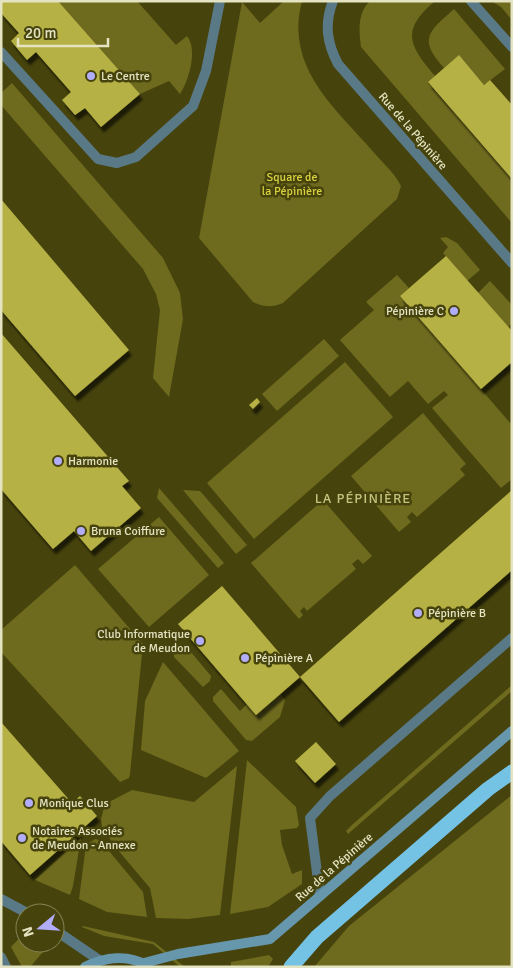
<svg xmlns="http://www.w3.org/2000/svg" width="513" height="968" viewBox="0 0 513 968" font-family="Signika,sans-serif">
<defs>
<filter id="shadow"><feDropShadow dx="3" dy="5.5" stdDeviation="1" flood-color="#0009"/></filter>
</defs>
<rect width="100%" height="100%" fill="#46430d"/>
<!-- green -->
<g fill="#6e6a1e">
<path d="M58,1H137L176,45L187,36C198,49 189,81 180,94L169,81L140,94Z"/>
<path d="M284,1H302C284,69 337,109 377,156C385,165 396,175 401,186L397,199L283,303C271,308 264,307 253,302L199,238L242,2L260,23Z"/>
<path d="M370,1H435C400,31 409,45 435,76L428,83L512,179V223L361,47C359,32 357,13 370,1Z"/>
<path d="M491,1H512V20L501,7Z"/>
<path d="M454,9L505,69L484,85L459,56L444,68C418,39 428,32 454,9Z"/>
<path d="M12,83L163,258L180,293L183,319L169,397L153,378L160,310L156,294L143,269L1,105V93Z"/>
<path d="M446,237L457,243L480,270L467,281L443,253L448,247L440,238Z"/>
<path d="M397,275L409,288L400,296L512,425V479L501,488L432,408L448,395L444,391L428,404L408,381L390,397L340,340L374,310L366,302Z"/>
<path d="M490,281L512,305V323L508,327L478,293Z"/>
<path d="M324,339L339,356L277,411L262,394Z"/>
<path d="M345,362L393,417L254,539L207,483Z"/>
<path d="M423,413L466,464L460,469L465,475L417,517L412,512L407,517L411,522L399,532L351,476Z"/>
<path d="M159,488L224,563L218,568L157,498Z"/>
<path d="M183,490L200,491L247,545L236,554Z"/>
<path d="M323,500L372,556L363,564L358,559L352,564L356,569L307,611L304,607L300,611L303,615L299,619L251,563Z"/>
<path d="M159,517L209,575L149,627L98,569Z"/>
<path d="M75,565L143,644L130,774L129,778L120,782L1,652V630Z"/>
<path d="M185,645L211,676L210,681L203,687L174,657V654Z"/>
<path d="M163,662L239,751L206,778L141,750L145,701Z"/>
<path d="M512,685V691L348,834L346,831L353,824Z"/>
<path d="M221,689L240,711L247,704L257,714L280,694L285,700L280,717L252,741L246,740L213,701V697Z"/>
<path d="M247,760L296,807L299,825L297,828L280,830L282,845L292,874L302,870V884L268,907L230,914Z"/>
<path d="M237,766L220,915L188,919L156,918L150,888L117,849L102,827L101,819L104,808L111,801L132,790L194,802Z"/>
<path d="M512,795V967H314L349,926Z"/>
<path d="M81,838L73,886L70,895L35,880Z"/>
<path d="M95,839L100,840L143,892L147,917L107,912L79,899L86,845Z"/>
<path d="M83,926L154,942L185,967H180L153,944L104,936L82,927Z"/>
<path d="M24,933L25,943H42L48,946L30,967H22L11,947Z"/>
<path d="M269,955L273,959L268,967H231V962Z"/>
</g>
<!-- building -->
<g fill="#b6b145" filter="url(#shadow)">
<path d="M1,1H58L140,94L101,127L85,108L75,115L62,100L71,92L36,52L27,60L11,41L19,33L1,13Z"/>
<path d="M459,55L484,85L490,80L512,105V179L428,82Z"/>
<path d="M1,199L129,350L75,396L1,310Z"/>
<path d="M446,256L512,331V362L481,389L400,296Z"/>
<path d="M1,333L129,481L122,486L141,508L91,551L74,531L53,549L1,489Z"/>
<path d="M257,398L260,402L253,409L249,405Z"/>
<path d="M512,490V570L339,722L300,677Z"/>
<path d="M222,586L300,677L256,715L178,624Z"/>
<path d="M1,722L72,803L80,796L97,816L30,875L1,841Z"/>
<path d="M316,742L336,764L315,783L295,761Z"/>
</g>
<g fill="none" stroke-linecap="round" stroke-linejoin="round">
<!-- lane -->
<g stroke="#5a7986" stroke-width="10">
<path d="M471,1L512,47"/>
<path d="M320,896L310,818L330,796L512,638"/>
</g>
<!-- street -->
<g stroke="#5a7986" stroke-width="10">
<path d="M333,1C324,24 327,43 338,64L512,263"/>
<path d="M1,52L98,159L117,163L136,157L193,106L206,71L220,1"/>
<path d="M1,899L27,913"/>
<path d="M55,930L99,960"/>
<path d="M1,957L6,967"/>
</g>
<!-- secondary -->
<g stroke="#6697ac" stroke-width="10">
<path d="M144,963L178,954L270,939L512,731"/>
<path d="M85,967C105,957 128,954 148,966"/>
</g>
<!-- highway -->
<path stroke="#75c3e4" stroke-width="15" d="M291,967L317,937L488,789L512,772"/>
</g>
<!-- markers -->
<g fill="#b2adf9" stroke="#46430d" stroke-width="2">
<circle cx="91" cy="76" r="5"/>
<circle cx="454" cy="311" r="5"/>
<circle cx="58" cy="461" r="5"/>
<circle cx="81" cy="531" r="5"/>
<circle cx="418" cy="613" r="5"/>
<circle cx="200" cy="641" r="5"/>
<circle cx="245" cy="658" r="5"/>
<circle cx="29" cy="803" r="5"/>
<circle cx="22" cy="838" r="5"/>
</g>
<g text-anchor="middle" stroke-width="5" stroke-linejoin="round" paint-order="stroke">
<!-- poi labels -->
<g font-size="12" fill="#e5e4c2" stroke="#46430d" text-anchor="start">
<text x="101" y="80">Le Centre</text>
<text x="444" y="315" text-anchor="end">Pépinière C</text>
<text x="68" y="465">Harmonie</text>
<text x="91" y="535">Bruna Coiffure</text>
<text x="428" y="617">Pépinière B</text>
<text x="190" y="638" text-anchor="end">Club Informatique<tspan x="190" dy="14">de Meudon</tspan></text>
<text x="255" y="662">Pépinière A</text>
<text x="39" y="807">Monique Clus</text>
<text x="32" y="835">Notaires Associés<tspan x="32" dy="14">de Meudon - Annexe</tspan></text>
</g>
<!-- street labels -->
<g font-size="12" fill="#e5e4c2" stroke="#46430d">
<text transform="translate(413 131) rotate(49)" y="4">Rue de la Pépinière</text>
<text transform="translate(334 867) rotate(-41)" y="4">Rue de la Pépinière</text>
</g>
<!-- park labels -->
<g font-size="12" fill="#d9d241" stroke="#46430d">
<text x="292" y="181">Square de<tspan x="292" dy="14">la Pépinière</tspan></text>
</g>
<!-- neighbourhood labels -->
<g font-size="14" letter-spacing="1" fill="#c5c27d" stroke="#46430d">
<text x="363" y="503">LA PÉPINIÈRE</text>
</g>
</g>
<!-- border -->
<rect width="513" height="968" fill="none" stroke="#e5e4c2" stroke-width="5"/>
<!-- north arrow -->
<g transform="translate(40 928) rotate(252)"><circle r="24" fill="#46430d" stroke="#868355"/>
<path d="M0-4L9 19L0 12L-9 19Z" fill="#b2adf9"/>
<text y="-8" font-size="14" font-weight="bold" text-anchor="middle" fill="#e5e4c2">N</text>
</g>
<!-- scale -->
<path d="M18 38v8h90v-8" fill="none" stroke="#e5e4c2" stroke-width="2.5"/>
<text x="25" y="38" font-size="15" fill="#e5e4c2" stroke="#46430d" stroke-width="4" paint-order="stroke">20 m</text>
</svg>
